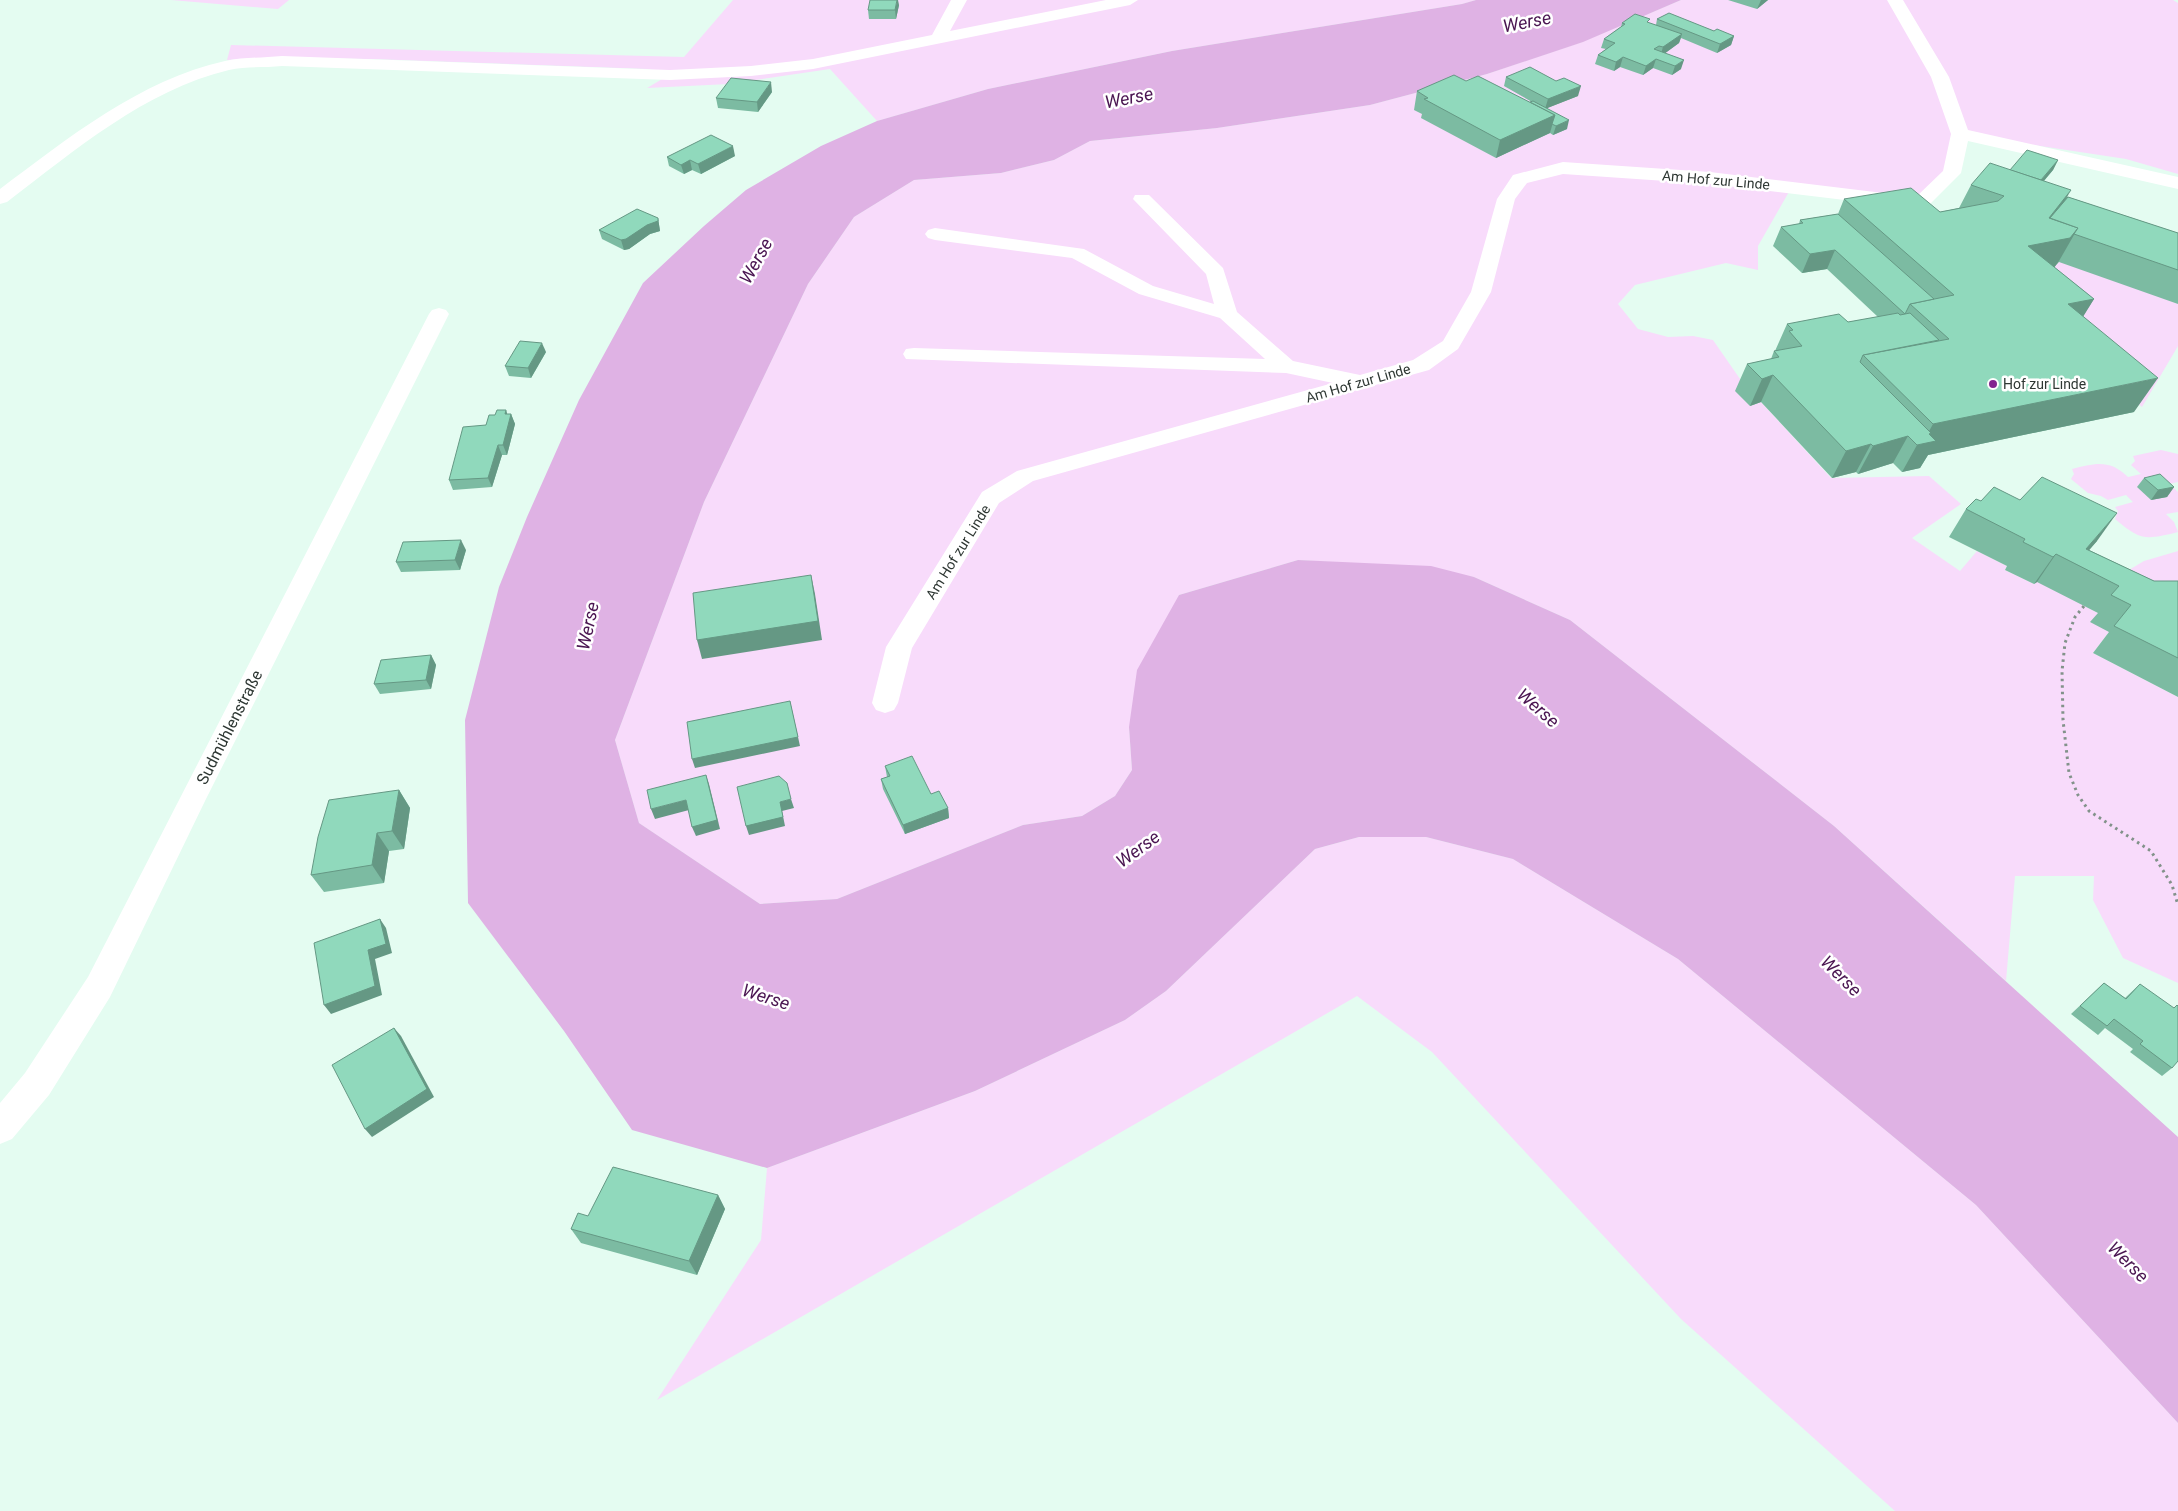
<svg xmlns="http://www.w3.org/2000/svg" width="2178" height="1511" viewBox="0 0 2178 1511" font-family="Roboto,sans-serif">
<rect width="100%" height="100%" fill="#e4fcf1"/>
<!-- green -->
<g fill="#f8dbfb">
<path d="M171,0H289L278,9Z"/>
<path d="M733,0H1476L1462,4L1172,51L988,89L877,121L830,69L729,84L647,88L669,75L648,69L372,59L257,58L227,60L231,45L684,57Z"/>
<path d="M1681,0H2173L2178,3V174L2126,159L1960,134L1952,173L1920,203L1790,190L1758,246V270L1726,263L1635,285L1618,304L1638,329L1668,337L1693,336L1713,340L1747,389L1750,406L1761,402L1831,478L1929,476L1961,504L1912,538L1960,571L1977,551L2007,566L2005,570L2034,584L2037,581L2098,613L2109,632L2093,653L2178,697V983L2123,958L2093,900L2094,876H2015L2006,981L1834,826L1570,620L1474,577L1361,564L1298,560L1179,595L1129,727L1132,770L1115,796L1082,816L1023,825L837,899L760,904L639,823L615,740L704,502L808,284L854,217L914,180L1001,173L1054,160L1090,141L1217,128L1370,105L1487,74L1582,42Z"/>
<path d="M2059,261L2178,303V346L2142,407L2058,336L2050,272Z"/>
<path d="M2161,450L2178,454V482L2169,484L2178,492V512L2166,514L2174,522L2178,532C2145,540 2141,541 2115,519L2118,511L2115,507L2133,502L2126,495L2108,500L2101,496L2088,493L2071,479L2074,474L2072,469C2095,463 2110,459 2128,477L2141,474L2131,465L2135,461L2133,456Z"/>
<path d="M2178,551V605L2097,589L2144,561Z"/>
<path d="M1359,837H1426L1513,859L1678,959L1976,1205L2178,1423V1511H1895L1681,1319L1432,1052L1357,996L657,1400L761,1240L767,1168L975,1091L1125,1020L1166,991L1315,849Z"/>
</g>
<!-- water -->
<path fill="#dfb2e4" d="M1476,0H1681L1583,42L1487,74L1370,105L1217,128L1090,141L1054,160L1001,173L914,180L854,217L808,284L704,502L615,740L639,823L760,904L837,899L1023,825L1082,816L1115,796L1132,770L1129,727L1137,670L1179,595L1298,560L1431,566L1474,577L1570,620L1834,826L2178,1137V1423L1976,1205L1678,959L1513,859L1426,837H1359L1315,849L1166,991L1125,1020L975,1091L767,1168L632,1130L564,1031L468,903L465,720L499,587L527,517L579,400L643,283L704,226L746,190L821,146L877,121L988,89L1172,51L1462,4Z"/>
<g fill="none" stroke-linecap="round" stroke-linejoin="round">
<!-- path -->
<path stroke="#82928a" stroke-width="3" stroke-dasharray="2.5 4" stroke-linecap="butt" d="M2084,606L2075,617L2065,643L2062,671L2063,720L2069,773L2078,795L2089,811L2151,851L2172,885L2178,905"/>
<!-- minor -->
<g fill="#fff" fill-rule="evenodd">
<path d="M951,0H967L950,31L1106,0H1138L1130,5L813,69L751,76L670,80L282,66C265,68 246,66 229,70C145,90 74,151 7,202L0,204V189C68,138 140,80 225,61C244,57 263,58 282,56L670,70L751,66L813,59L932,35Z"/>
<path d="M1887,0H1903L1949,77L1968,130L2178,177V189L1968,141L1961,173L1927,207L1920,209L1710,184L1563,174L1527,183L1515,199L1491,292L1458,349L1429,370L1033,481L999,503L912,648L898,703L894,710L885,713L876,710L872,703L886,647L982,492L1017,471L1333,383L1286,373L906,359L903,354L906,349L914,348L1265,359L1220,318L1139,294L1072,258L935,240L928,238L925,234L928,230L935,228L1084,249L1153,286L1214,304L1206,274L1133,199L1135,195H1149L1223,268L1237,312L1293,361L1360,375L1413,360L1443,341L1471,292L1497,199L1513,175L1563,162L1710,172L1916,197L1943,171L1951,134L1931,77Z"/>
<path d="M439,308L446,310L449,314L205,801L110,997L49,1095L12,1139L0,1144V1103L25,1073L88,977L429,314L432,310Z"/>
</g>
</g>
<!-- wall -->
<g fill="#7cbba2">
<path d="M1728,0H1768L1757,9Z"/>
<path d="M899,5L896,19H869L868,10Z"/>
<path d="M1657,19L1714,31L1734,36L1731,45L1717,53L1681,38L1679,43L1665,53L1681,69L1672,75L1653,68L1643,75L1620,67L1614,71L1595,64L1598,55L1606,49L1601,48L1604,39L1621,27L1622,23H1649L1656,25Z"/>
<path d="M1506,77L1578,96L1547,108L1567,129L1553,135L1550,133L1496,158L1421,118L1422,114L1414,110L1417,91L1466,81L1530,102H1532L1504,86Z"/>
<path d="M772,92L758,112L718,108L716,98Z"/>
<path d="M735,156L701,174L692,170L684,174L669,166L667,157Z"/>
<path d="M2058,160L2053,170L2044,181L2068,197L2178,233V304L2059,262L2054,267L2094,299L2083,316L2134,412L1928,455L1920,468L1902,472L1893,463L1858,474L1856,472L1832,478L1761,402L1750,406L1735,391L1747,364L1771,359L1774,351H1775L1787,324L1848,322L1878,317L1827,269L1802,273L1773,246L1781,227L1799,224L1800,220L1838,214L1844,199L1940,212L1959,208L1971,185L2010,170Z"/>
<path d="M658,218L660,231L650,234L629,249L624,250L602,239L599,230Z"/>
<path d="M546,352L531,378L509,376L505,366Z"/>
<path d="M506,410L507,414H511L515,424L507,455H502L492,487L453,490L449,480L486,425L495,415Z"/>
<path d="M2144,478L2174,487L2167,497L2151,500L2137,487Z"/>
<path d="M1981,501L2097,541L2089,550L2154,581H2178V697L2093,653L2109,632L2090,622L2098,613L2037,582L2034,584L2005,570L2007,566L1949,537L1966,509Z"/>
<path d="M466,550L460,570L401,572L396,562Z"/>
<path d="M431,655L436,665L431,689L380,694L374,684Z"/>
<path d="M885,766L931,794L948,808L949,818L905,834L883,789L881,779L887,777Z"/>
<path d="M399,790L410,808L404,849L389,851L384,883L324,892L311,875Z"/>
<path d="M2104,983L2125,998L2140,984L2172,1068L2162,1076L2130,1052L2133,1049L2105,1028L2098,1035L2071,1014Z"/>
<path d="M718,1195L725,1209L697,1275L581,1243L571,1229L588,1216Z"/>
</g>
<!-- shaded-wall -->
<g fill="#659884">
<path d="M897,0H898L899,5L896,19L895,10Z"/>
<path d="M1761,0H1768L1757,9Z"/>
<path d="M1682,34L1679,43L1660,57L1663,47Z"/>
<path d="M1734,36L1731,45L1717,53L1720,44Z"/>
<path d="M1623,57L1620,67L1614,71L1616,62Z"/>
<path d="M1656,59L1653,68L1643,75L1646,66Z"/>
<path d="M1684,60L1681,69L1672,75L1675,66Z"/>
<path d="M771,82L772,92L758,112L757,102Z"/>
<path d="M1581,86L1578,96L1545,109L1548,99Z"/>
<path d="M1555,115L1550,133L1496,158L1500,140Z"/>
<path d="M1569,120L1567,129L1553,135L1556,126Z"/>
<path d="M733,146L735,156L701,174L698,164Z"/>
<path d="M690,160L692,170L684,174L681,165Z"/>
<path d="M2058,160L2053,170L2024,204L2029,195Z"/>
<path d="M2071,190L2052,224L2049,218Z"/>
<path d="M658,218L660,231L650,234L629,249L624,250L621,240Z"/>
<path d="M2078,228L2059,261L2051,272L2028,246Z"/>
<path d="M1835,250L1827,269L1802,273L1810,254Z"/>
<path d="M2094,299L2073,333L2068,304Z"/>
<path d="M542,343L546,352L531,378L528,368Z"/>
<path d="M1773,375L1761,402L1750,406L1762,379Z"/>
<path d="M2158,378L2134,412L1928,455L1920,468L1902,472L1917,445L1922,444L1933,424Z"/>
<path d="M506,410L509,420L511,414L515,424L507,455L503,445L505,414Z"/>
<path d="M1908,436L1893,463L1858,474L1873,446Z"/>
<path d="M1871,444L1856,472L1832,478L1846,451Z"/>
<path d="M498,445L502,455L492,487L488,478Z"/>
<path d="M2174,487L2167,497L2151,500L2158,490Z"/>
<path d="M2117,513L2097,541L2077,564L2086,549Z"/>
<path d="M461,540L466,550L460,570L455,560Z"/>
<path d="M2056,554L2037,582L2034,584L2053,557Z"/>
<path d="M811,575L815,594L822,640L702,659L697,640Z"/>
<path d="M431,655L436,665L431,689L426,680Z"/>
<path d="M790,701L800,746L695,768L692,759Z"/>
<path d="M706,775L709,784L720,829L696,836L692,827Z"/>
<path d="M399,790L410,808L404,849L392,831Z"/>
<path d="M791,799L794,808L782,811L785,826L749,835L746,826L780,802Z"/>
<path d="M686,800L689,810L655,819L651,809Z"/>
<path d="M948,808L949,818L905,834L903,825Z"/>
<path d="M377,833L389,851L384,883L372,865Z"/>
<path d="M380,919L386,928L392,953L375,959L382,995L331,1014L324,1005L368,950Z"/>
<path d="M394,1028L401,1036L434,1097L372,1137L365,1129Z"/>
<path d="M718,1195L725,1209L697,1275L689,1261Z"/>
</g>
<!-- building -->
<g fill="#90d9bc" stroke="#659884">
<path d="M870,0H897L895,10H868Z"/>
<path d="M1669,13L1714,31L1717,29L1734,36L1720,44L1657,19Z"/>
<path d="M1635,14L1650,19L1647,22L1682,34L1663,47L1659,46L1654,49L1684,60L1675,66L1656,59L1646,66L1623,57L1616,62L1598,55L1615,43L1604,39L1625,24L1622,23Z"/>
<path d="M1530,67L1556,81L1564,78L1581,86L1548,99L1506,77Z"/>
<path d="M1454,75L1466,81L1478,76L1555,115L1500,140L1424,99L1428,98L1417,91Z"/>
<path d="M731,78L771,82L757,102L716,98Z"/>
<path d="M1533,101L1569,120L1556,126L1552,124L1555,115L1530,102Z"/>
<path d="M711,135L733,146L698,164L690,160L681,165L667,157Z"/>
<path d="M2027,150L2058,160L2041,180L2010,170Z"/>
<path d="M1990,163L2071,190L2049,218L2078,228L2070,238L2028,246L2094,299L2068,304L2158,378L1933,424L1863,355L1949,339L1910,304L1954,295L1844,199L1911,188L1940,212L1998,201L2004,196L1971,185Z"/>
<path d="M2068,197L2178,233V270L2074,234L2078,228L2050,218Z"/>
<path d="M637,209L658,218V221L647,225L626,239L621,240L599,230Z"/>
<path d="M1838,214L1934,299L1910,304L1905,314L1835,250L1810,254L1781,227L1803,223L1800,220Z"/>
<path d="M1898,313L1900,315L1910,313L1939,340L1863,355L1860,362L1931,433L1929,434L1936,441L1917,445L1908,436L1873,446L1871,444L1846,451L1773,375L1762,379L1747,364L1779,357L1774,351L1802,346L1789,331L1793,330L1787,324L1839,314L1848,322Z"/>
<path d="M520,341L542,343L528,368L505,366Z"/>
<path d="M497,410H506L505,414H511L503,445H498L488,478L449,480L463,427L486,425L489,415H495Z"/>
<path d="M2160,474L2174,487L2158,490L2144,478Z"/>
<path d="M2042,477L2117,513L2086,549L2154,581H2178V658L2114,626L2131,605L2111,595L2119,586L2056,554L2053,557L2023,542L2025,539L1966,509L1976,499L1981,501L1994,487L2020,500Z"/>
<path d="M461,540L455,560L396,562L403,542Z"/>
<path d="M811,575L818,621L697,640L693,593Z"/>
<path d="M431,655L426,680L374,684L381,660Z"/>
<path d="M790,701L798,737L692,759L687,722Z"/>
<path d="M912,756L931,794L939,791L948,808L903,825L881,779L890,776L885,766Z"/>
<path d="M706,775L717,820L692,827L686,800L651,809L647,790Z"/>
<path d="M779,776L787,783L791,799L780,802L783,817L746,826L737,787Z"/>
<path d="M399,790L392,831L377,833L372,865L311,875L318,837L329,800Z"/>
<path d="M380,919L386,944L368,950L375,986L324,1005L314,943Z"/>
<path d="M2104,983L2126,999L2140,984L2174,1008L2177,1005L2178,1006V1061L2172,1068L2140,1044L2143,1041L2114,1019L2107,1026L2080,1006Z"/>
<path d="M394,1028L427,1089L365,1129L332,1065Z"/>
<path d="M613,1167L718,1195L689,1261L571,1229L578,1213L588,1216Z"/>
</g>
<!-- markers -->
<circle fill="#82248f" stroke="#fff" stroke-width="2" cx="1993" cy="384" r="5"/>
<g text-anchor="middle" stroke-width="5" stroke-linejoin="round" paint-order="stroke">
<!-- far-street labels -->
<g font-size="14" fill="#2e3733" stroke="#fff">
<text transform="translate(1716 180) rotate(5)" y="5">Am Hof zur Linde</text>
<text transform="translate(1358 383) rotate(-16)" y="5">Am Hof zur Linde</text>
<text transform="translate(958 552) rotate(-58)" y="5">Am Hof zur Linde</text>
</g>
<!-- far-poi labels -->
<g font-size="14" fill="#2e3733" stroke="#fff" text-anchor="start">
<text x="2003" y="389">Hof zur Linde</text>
</g>
<!-- street labels -->
<g font-size="16" fill="#2e3733" stroke="#fff">
<text transform="translate(229 727) rotate(-63)" y="6">Sudmühlenstraße</text>
</g>
<!-- water labels -->
<g font-size="18" font-style="italic" fill="#4a1551" stroke="#fff">
<text transform="translate(1527 22) rotate(-11)" y="6">Werse</text>
<text transform="translate(1129 98) rotate(-11)" y="6">Werse</text>
<text transform="translate(756 261) rotate(-61)" y="6">Werse</text>
<text transform="translate(588 626) rotate(-78)" y="6">Werse</text>
<text transform="translate(1538 708) rotate(41)" y="6">Werse</text>
<text transform="translate(1138 849) rotate(-36)" y="6">Werse</text>
<text transform="translate(1841 976) rotate(45)" y="6">Werse</text>
<text transform="translate(766 997) rotate(18)" y="6">Werse</text>
<text transform="translate(2128 1262) rotate(45)" y="6">Werse</text>
</g>
</g>
</svg>
